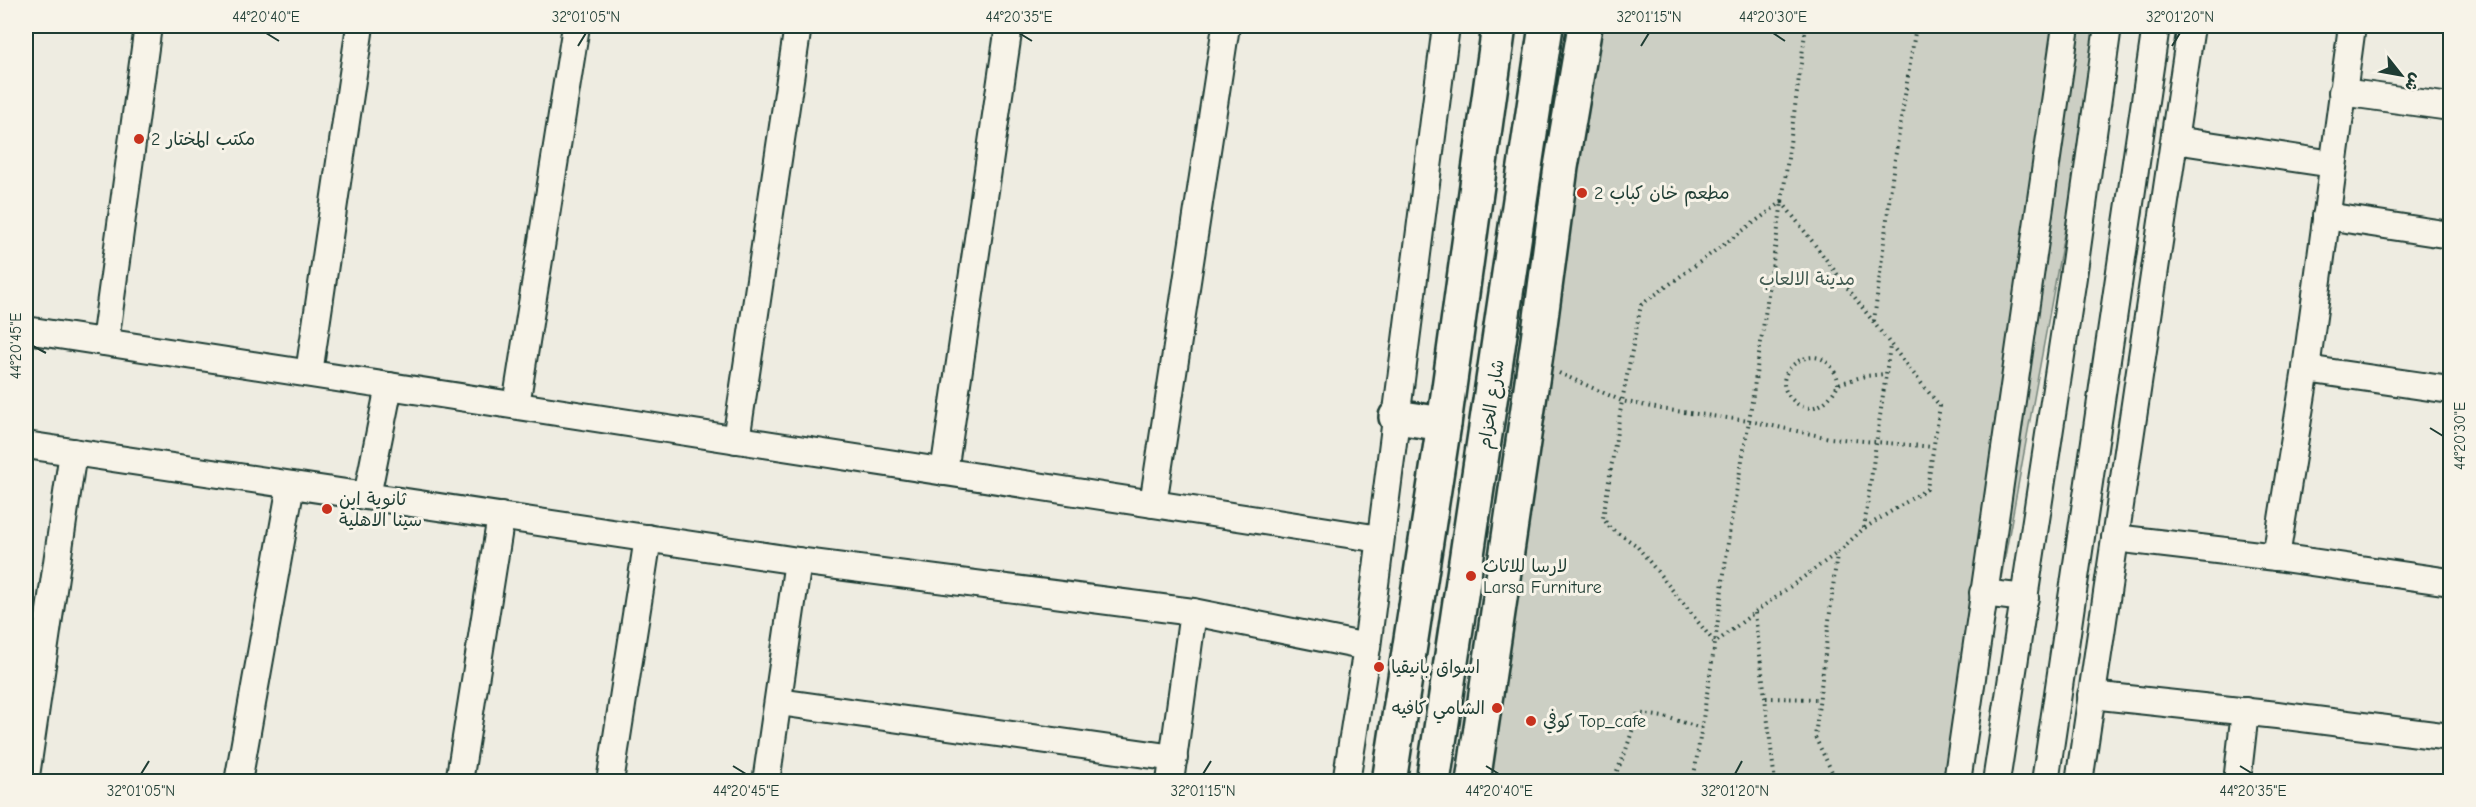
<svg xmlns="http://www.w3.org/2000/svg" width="2476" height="807" viewBox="0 0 2476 807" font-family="'Comic Neue','Playpen Sans Arabic',sans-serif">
<rect width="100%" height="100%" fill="#eeece1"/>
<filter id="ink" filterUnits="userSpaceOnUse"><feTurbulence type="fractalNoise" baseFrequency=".0167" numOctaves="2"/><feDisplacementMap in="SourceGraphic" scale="12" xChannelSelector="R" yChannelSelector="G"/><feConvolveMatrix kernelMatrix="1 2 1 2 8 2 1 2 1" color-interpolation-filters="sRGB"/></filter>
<g filter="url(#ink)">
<!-- green -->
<path fill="#cccfc4" stroke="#76867c" stroke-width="1.5" d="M1602,26H2102L1964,781L1483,782L1578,160Z"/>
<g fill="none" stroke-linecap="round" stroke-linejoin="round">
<defs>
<g id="minor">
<path d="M2342,92L2450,107"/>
<path d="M2175,140L2333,164"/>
<path d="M2326,216L2450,235"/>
<path d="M26,330L1380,539"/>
<path d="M105,342L148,26"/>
<path d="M2306,369L2450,390"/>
<path d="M309,373L360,26"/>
<path d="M516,405L576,26"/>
<path d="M736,440L798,26"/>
<path d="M26,445L798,561L1193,612L1367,647"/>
<path d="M944,472L1009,26"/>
<path d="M367,496L389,386"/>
<path d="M1153,504L1226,26"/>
<path d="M2115,538L2276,557L2450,582"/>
<path d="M2276,557L2306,369L2352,26"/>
<path d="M1983,593L2025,598"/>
<path d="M2091,695L2277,715L2450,737"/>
<path d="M779,702L1174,758"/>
<path d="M26,776L73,452"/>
<path d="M238,782L291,485"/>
<path d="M459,782L501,516"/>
<path d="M610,782L648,538"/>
<path d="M766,782L798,561"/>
<path d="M1170,782L1193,612"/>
<path d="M1346,782L1367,647L1446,26"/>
<path d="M1957,782L2066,26"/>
<path d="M1996,782L2073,277L2108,26"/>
<path d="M2045,782L2156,26"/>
<path d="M2079,782L2191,26"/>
<path d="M2237,782L2245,711"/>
</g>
<g id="major">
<path d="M1396,417L1444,424"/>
<path d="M1389,782L1444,424L1499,26"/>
<path d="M1433,782L1546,26"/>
<path d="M1473,782L1538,340L1561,167L1585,26"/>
</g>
</defs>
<!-- minor casing -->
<use href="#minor" stroke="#1f3d34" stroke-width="30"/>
<!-- major casing -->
<use href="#major" stroke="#1f3d34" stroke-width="38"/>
<!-- path -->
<g stroke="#1f3d34" stroke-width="4" stroke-dasharray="1.5 4.5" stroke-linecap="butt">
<path d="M1782,202C1835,270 1885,340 1940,406L1927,489L1863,529L1837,553L1755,612L1715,643L1636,545L1610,528L1603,518L1622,401L1641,305Z"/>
<path d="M1874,321L1893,171L1916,26"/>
<path d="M1559,373L1622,401L1661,409L1749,421L1830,438L1933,447"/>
<path d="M1838,384C1838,379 1837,376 1834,371C1817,339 1772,369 1787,393C1804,419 1828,407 1838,384L1865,376L1885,374"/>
<path d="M1864,528L1890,346"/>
<path d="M1755,613L1775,782"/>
<path d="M1766,698L1820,699"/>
<path d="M1612,782L1625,753L1638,713L1669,718L1701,728"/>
<path d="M1693,782L1715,643L1730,527L1749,421L1782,202L1806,26"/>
<path d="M1837,782L1815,737L1837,554"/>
</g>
<!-- minor -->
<use href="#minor" stroke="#f7f3e8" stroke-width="26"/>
<!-- major -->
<use href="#major" stroke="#f7f3e8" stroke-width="33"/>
</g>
</g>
<!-- ticks -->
<path fill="none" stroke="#1f3d34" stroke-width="2" d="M266,33L279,41M1019,33L1032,41M1773,33L1785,41M578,46L586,33M1641,46L1649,33M2172,46L2180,33M33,346L46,353M2430,428L2443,436M733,766L746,774M1486,766L1499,774M2240,766L2253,774M141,774L149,761M1203,774L1211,761M1735,774L1742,761"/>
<!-- markers -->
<g fill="#c8321e" stroke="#f7f3e8" stroke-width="2">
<circle cx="139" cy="139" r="6"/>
<circle cx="1582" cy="193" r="6"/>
<circle cx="327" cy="509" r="6"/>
<circle cx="1471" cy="576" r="6"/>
<circle cx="1379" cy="667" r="6"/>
<circle cx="1497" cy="708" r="6"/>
<circle cx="1531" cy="721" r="6"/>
</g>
<g text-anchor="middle" stroke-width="6" stroke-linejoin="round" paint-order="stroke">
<!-- poi labels -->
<g font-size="18" fill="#1f3d34" stroke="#f7f3e8" text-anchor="start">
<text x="151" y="145">مكتب المختار 2</text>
<text x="1594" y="199">مطعم خان كباب 2</text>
<text x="339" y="505">ثانوية ابن<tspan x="339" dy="21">سينا الاهلية</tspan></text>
<text x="1483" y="572">لارسا للاثاث<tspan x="1483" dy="21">Larsa Furniture</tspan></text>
<text x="1391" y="673">اسواق بانيقيا</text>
<text x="1485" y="714" text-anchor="end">الشامي كافيه</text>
<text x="1543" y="727">كوفي Top_cafe</text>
</g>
<!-- park labels -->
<g font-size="18" fill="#425a51" stroke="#f7f3e8">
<text x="1807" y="285">مدينة الالعاب</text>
</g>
<!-- street labels -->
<g font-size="18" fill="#1f3d34" stroke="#f7f3e8">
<text transform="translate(1491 404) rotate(-81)" y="6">شارع الحزام</text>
</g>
</g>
<!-- margin -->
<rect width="2476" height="807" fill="none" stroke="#f7f3e8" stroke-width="66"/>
<!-- north arrow -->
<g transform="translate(2401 75) rotate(121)" stroke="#f7f3e8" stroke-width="4.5" paint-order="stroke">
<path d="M0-4.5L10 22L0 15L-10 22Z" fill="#1f3d34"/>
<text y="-9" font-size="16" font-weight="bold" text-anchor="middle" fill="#1f3d34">ش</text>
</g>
<rect x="33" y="33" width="2410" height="741" fill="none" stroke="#1f3d34" stroke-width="2"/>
<g font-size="15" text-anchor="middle" fill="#1f3d34">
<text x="266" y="22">44°20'40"E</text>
<text x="586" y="22">32°01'05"N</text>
<text x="1019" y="22">44°20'35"E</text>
<text x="1649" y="22">32°01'15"N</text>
<text x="1773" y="22">44°20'30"E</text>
<text x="2180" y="22">32°01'20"N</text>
<text transform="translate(16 346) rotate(-90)" y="5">44°20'45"E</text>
<text transform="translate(2460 436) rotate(-90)" y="5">44°20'30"E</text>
<text x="141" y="796">32°01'05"N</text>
<text x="746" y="796">44°20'45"E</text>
<text x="1203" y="796">32°01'15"N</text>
<text x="1499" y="796">44°20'40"E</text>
<text x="1735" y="796">32°01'20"N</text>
<text x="2253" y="796">44°20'35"E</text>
</g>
</svg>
